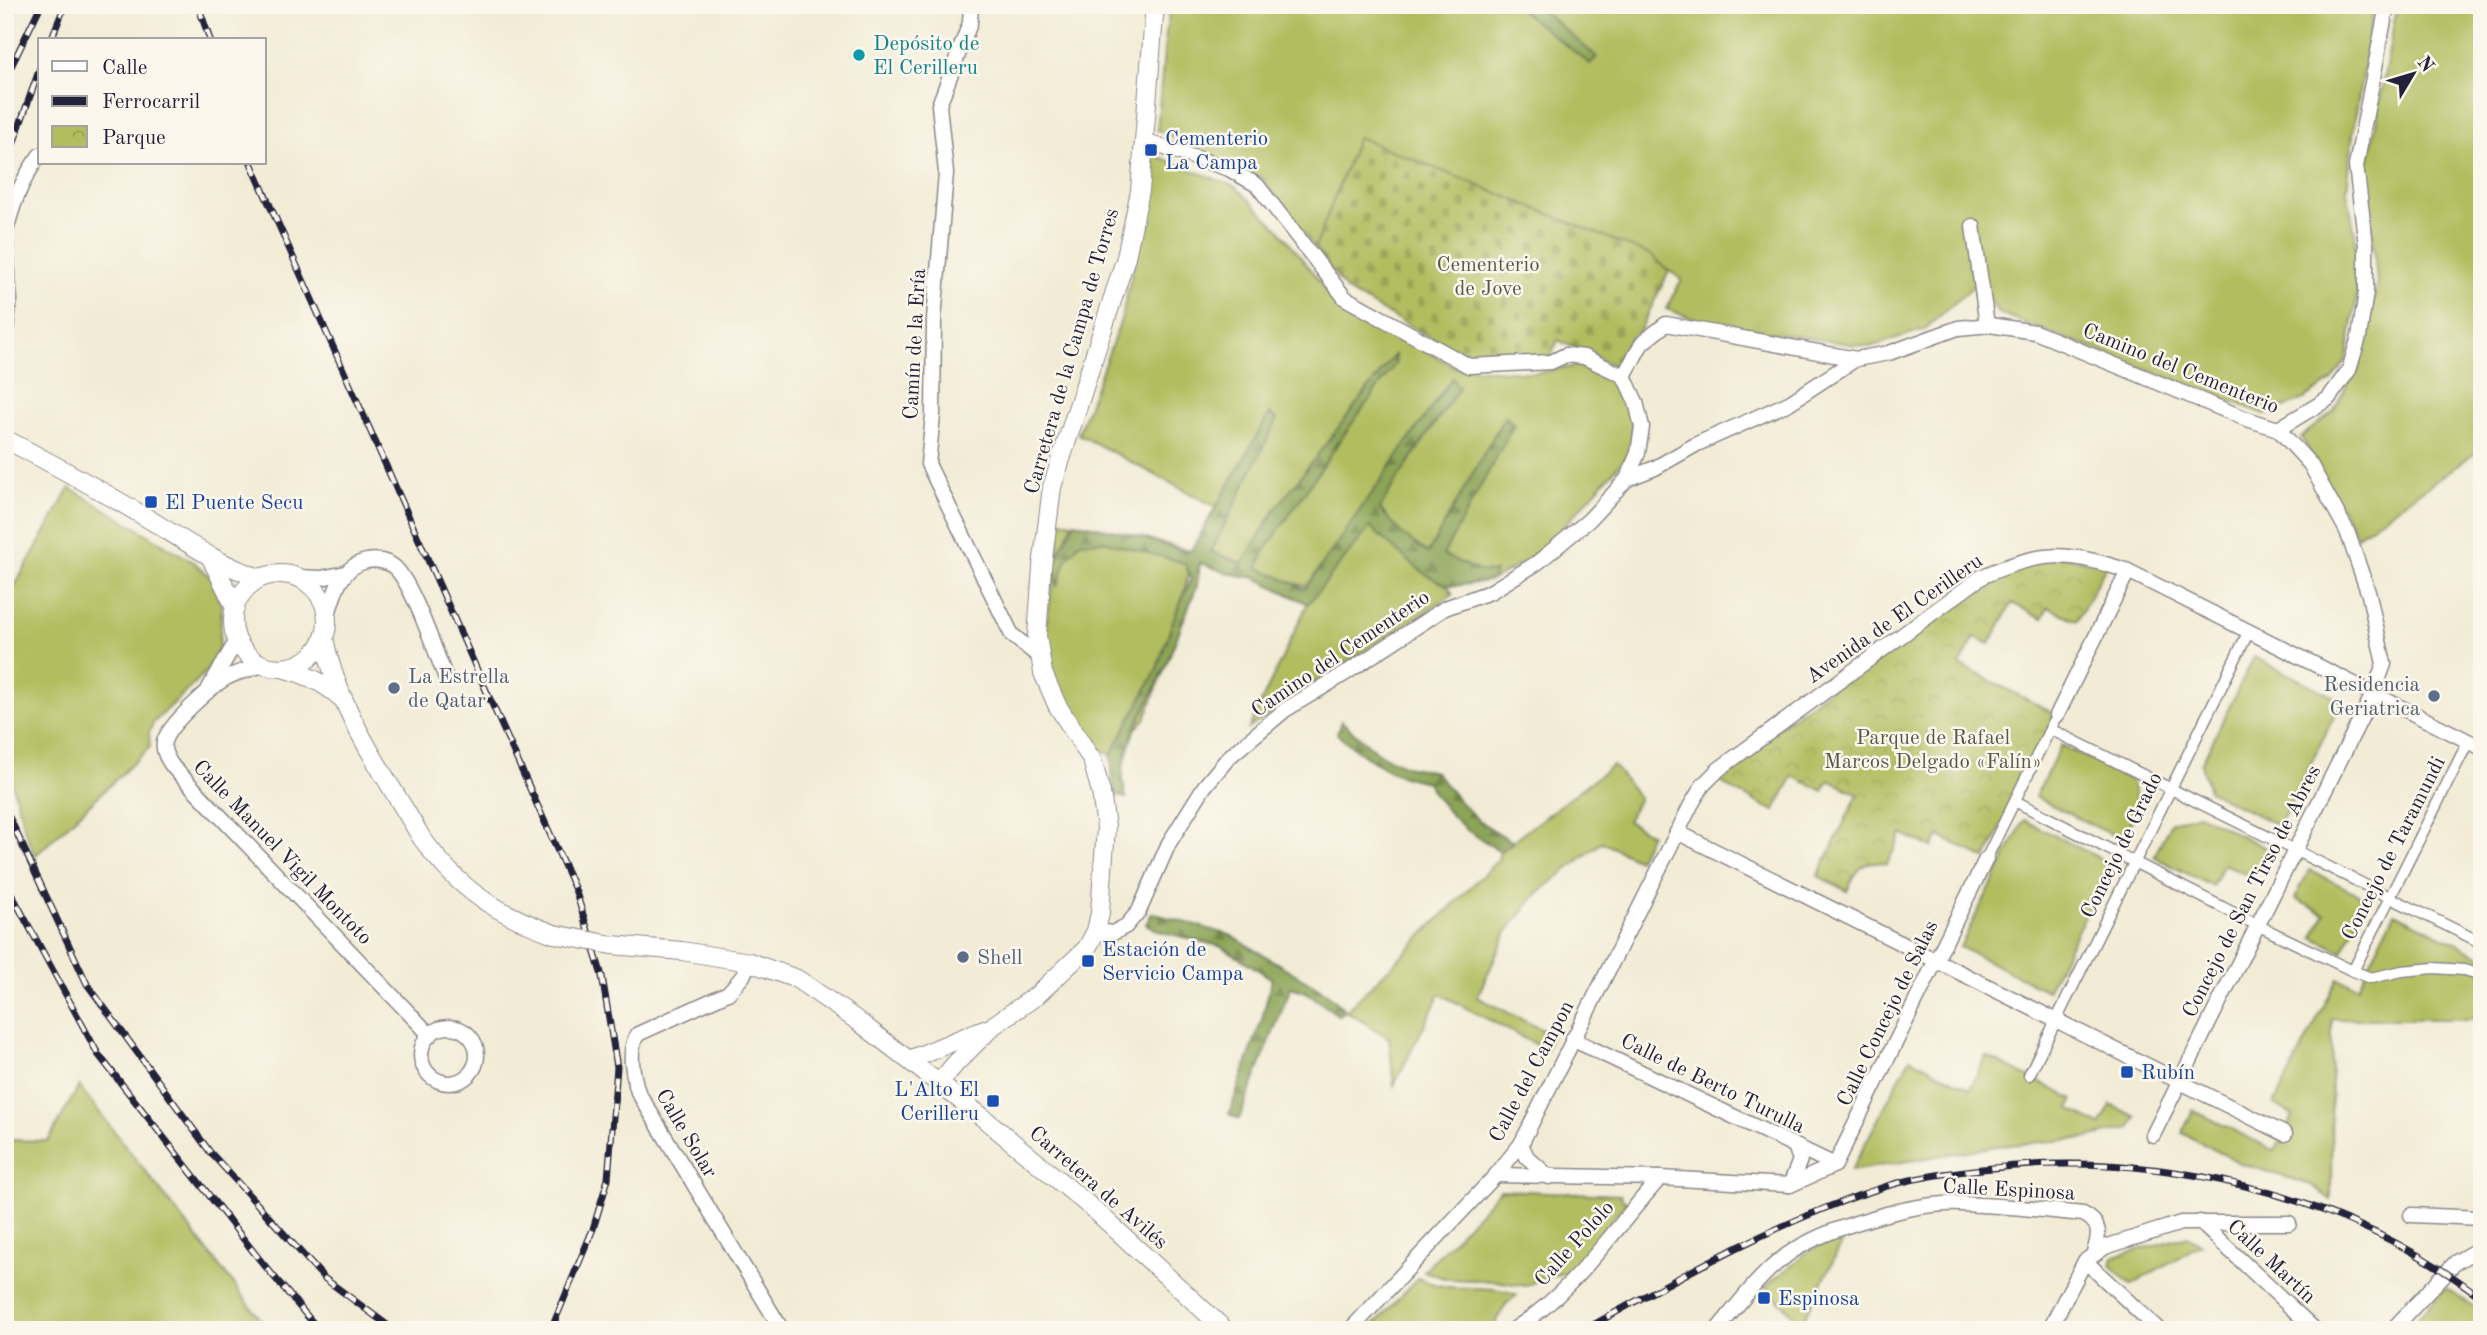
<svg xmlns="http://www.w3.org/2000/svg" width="2487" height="1335" viewBox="0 0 2487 1335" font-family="'Old Standard TT',serif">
<defs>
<pattern id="forest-firs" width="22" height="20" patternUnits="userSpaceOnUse" patternTransform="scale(1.75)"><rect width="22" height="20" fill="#8ca456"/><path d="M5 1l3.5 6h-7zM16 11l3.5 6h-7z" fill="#728548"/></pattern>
<pattern id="cemetery-stones" width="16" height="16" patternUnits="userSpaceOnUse" patternTransform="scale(1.75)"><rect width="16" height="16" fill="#b1bd5f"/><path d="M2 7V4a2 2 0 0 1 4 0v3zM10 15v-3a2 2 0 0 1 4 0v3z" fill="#98a253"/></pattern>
<pattern id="park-crowns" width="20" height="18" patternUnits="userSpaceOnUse" patternTransform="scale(1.75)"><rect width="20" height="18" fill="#b1bd5f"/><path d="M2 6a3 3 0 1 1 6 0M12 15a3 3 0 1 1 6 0" fill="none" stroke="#98a253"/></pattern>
</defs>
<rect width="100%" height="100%" fill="#fbf7ec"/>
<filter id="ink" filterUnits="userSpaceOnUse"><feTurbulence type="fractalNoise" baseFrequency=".0143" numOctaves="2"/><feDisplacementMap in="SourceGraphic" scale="14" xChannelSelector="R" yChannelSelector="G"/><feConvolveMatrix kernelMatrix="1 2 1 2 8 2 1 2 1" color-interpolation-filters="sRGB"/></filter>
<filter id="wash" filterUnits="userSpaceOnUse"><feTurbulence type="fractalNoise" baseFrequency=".00686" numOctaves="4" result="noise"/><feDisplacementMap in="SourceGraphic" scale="28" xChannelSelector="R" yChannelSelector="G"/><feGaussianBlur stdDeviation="1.57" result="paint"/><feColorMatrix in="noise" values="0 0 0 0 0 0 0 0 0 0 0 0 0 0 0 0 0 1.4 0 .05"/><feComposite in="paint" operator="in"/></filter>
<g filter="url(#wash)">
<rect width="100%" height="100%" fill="#f2ecd6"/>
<!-- green -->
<g fill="#b1bd5f" stroke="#6a704d" stroke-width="2">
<path d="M1171,5H2374L2354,125L2347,191L2355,233L2357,294L2347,359L2332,381L2302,400L2265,414L1998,313L1979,281L1925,329L1870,347L1706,323L1666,309L1682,279L1669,271L1358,137L1315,248L1263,179L1157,130L1166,31Z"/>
<path d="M2397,5H2482V448L2357,536L2301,437L2334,411L2364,349L2377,282L2367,173Z"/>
<path d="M1154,155L1236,187L1279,229L1334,300L1455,367L1535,373L1576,366L1603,370L1619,382L1628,396L1633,425L1630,453L1562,528L1548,549L1492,580L1447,585L1453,594L1328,674L1249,728L1315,588L1192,559L1167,661L1145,719L1111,755L1099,748L1088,736L1062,700L1048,665L1045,632L1062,521L1129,534L1191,551L1216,507L1078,434L1121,320L1142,231Z"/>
<path d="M70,488L195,563L210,577L222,606L219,650L206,672L153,723L149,733L150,747L35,856L25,831L5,759V537L9,596Z"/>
<path d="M2254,657L2342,701L2279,826L2209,791L2201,764Z"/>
<path d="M2061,745L2131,780L2139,806L2122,840L2035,797Z"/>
<path d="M1613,765L1639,798L1627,821L1651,834L1638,860L1602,842L1537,894L1507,932L1477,997L1551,1034L1546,1050L1440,994L1394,1085L1389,1038L1346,1011L1498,860L1500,851Z"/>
<path d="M2198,814L2268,849L2253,878L2224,864L2212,886L2154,857L2171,822Z"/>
<path d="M2024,820L2111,864L2047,991L1960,947Z"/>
<path d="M2309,870L2368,899L2342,952L2313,937L2325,914L2295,899Z"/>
<path d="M2395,913L2482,956V1019H2332L2331,1200L2311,1185L2240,1163L2182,1133L2193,1110L2275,1151L2293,1115L2274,1104L2338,978L2358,987Z"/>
<path d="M1986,1056L2073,1099L2070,1109L2100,1125L2111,1105L2136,1117L2130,1128L2087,1138L1996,1146L1851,1171L1910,1058L1970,1089Z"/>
<path d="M79,1086L269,1330H5V1140L48,1141Z"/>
<path d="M1500,1190L1621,1195L1622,1200L1627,1201L1568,1273L1547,1276L1526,1286L1495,1281L1447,1279L1424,1271Z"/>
<path d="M1846,1235L1802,1323L1765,1287L1810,1250Z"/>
<path d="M2188,1236L2201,1244L2131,1285L2111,1266L2113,1257Z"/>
<path d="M1418,1278C1452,1296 1488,1281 1517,1295L1506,1304L1492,1330H1369Z"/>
<path d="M2446,1288L2482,1312V1330H2406Z"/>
</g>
<!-- forest -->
<g fill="url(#forest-firs)" stroke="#576348" stroke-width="2">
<path d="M1514,5H1536L1597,57L1590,64Z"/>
<path d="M1395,354L1396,363L1343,436L1263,554L1258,567L1305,589L1452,378L1459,388L1391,489L1380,509L1403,535L1428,553L1505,416L1514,425L1443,555L1479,571L1495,572L1492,580C1479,582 1463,587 1449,585C1428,582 1387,542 1370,527L1308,604L1256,578L1231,574L1200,563L1197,586L1162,675L1134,730L1123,767V782L1126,798L1114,795L1111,755L1156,671L1175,615L1191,579L1185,563L1103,541L1080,542L1067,559L1057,587L1054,564L1074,522L1129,534L1176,549L1191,551L1270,413L1277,420L1211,552L1243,563L1275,510Z"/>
<path d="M1341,721L1379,754L1406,766L1435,772L1459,801L1479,821L1513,842L1500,851L1467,830L1451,815L1436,797L1427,782C1421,780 1416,780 1410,778C1385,773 1356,750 1337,734Z"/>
<path d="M1152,913L1230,935L1327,993L1346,1011L1338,1015L1306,992L1291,987L1239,1119L1229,1114L1262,1019L1272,979L1223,947L1159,931L1146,924Z"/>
</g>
<!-- cemetery -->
<path fill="url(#cemetery-stones)" stroke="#6a704d" stroke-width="2" d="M1358,137L1651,255L1669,271L1621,369L1558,340L1550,358H1468L1347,291L1315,248Z"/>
<!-- park -->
<path fill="url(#park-crowns)" stroke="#6a704d" stroke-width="2" d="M2052,555L2107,564L2077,621L2048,607L2042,619L2012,603L1990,644L1975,637L1960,665L2057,715L1986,859L1939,836L1932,847L1902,834L1887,864C1864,856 1855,872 1847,891L1818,876L1858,794L1829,780L1823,791L1793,776L1774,811L1731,789L1713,776L1983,576Z"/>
</g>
<g filter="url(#ink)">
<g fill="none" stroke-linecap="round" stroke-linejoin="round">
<defs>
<g id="pedestrian">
<path d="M2050,729L2482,943"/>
<path d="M2015,801L2257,925L2353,971L2371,978L2402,971L2434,968L2464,970L2482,975"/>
<path d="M1986,859L2053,723"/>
<path d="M2353,971L2468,742"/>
<path d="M2029,1075L2248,633"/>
</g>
<g id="minor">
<path d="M971,5L970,23L939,105L946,173L934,320L933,415L928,464L1012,635L1041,658"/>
<path d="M1144,141L1229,169L1257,185L1345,298L1469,366L1551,362L1566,355L1584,357L1624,376"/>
<path d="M1973,226L1987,325"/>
<path d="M5,234C13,204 21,180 40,155"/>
<path d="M5,235L10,300L5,337"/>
<path d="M2278,429L2328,399L2349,370L2359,337L2366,292V245L2356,166L2387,5"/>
<path d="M1627,479L1655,468L1697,444L1789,403L1856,359"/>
<path d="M296,577L321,578L346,573"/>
<path d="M327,619C333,596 340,566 367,561C375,559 386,561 393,566C411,579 436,654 446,678"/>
<path d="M263,665C251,669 237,672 226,678C211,687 168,725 164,742C162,751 168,760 173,767L430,1035"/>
<path d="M209,688L237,640"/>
<path d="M2057,715L2128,571"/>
<path d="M1677,832L2285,1134"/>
<path d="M1096,931L1113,933L1126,926L1139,911L1169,843L1204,787L1229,757L1285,710L1346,673L1445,608L1490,592L1537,563L1589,520L1627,479L1638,453L1642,427L1636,402L1624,376L1642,343L1666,324L1856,359L1889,353L1958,328L1990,325L2035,332L2244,418L2278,429L2310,464L2347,531L2369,595L2384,664L2373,694L2153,1135"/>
<path d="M2480,942L2482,939"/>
<path d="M749,962L743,976L728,993L638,1034C627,1048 633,1076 638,1092L782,1330"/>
<circle cx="449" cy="1055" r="28"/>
<path d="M1572,1039L1835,1165"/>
<path d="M1521,1144L1527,1157L1549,1177"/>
<path d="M1496,1175L1660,1178L1790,1185L1835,1165L1986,859"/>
<path d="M1790,1185L1800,1160L1795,1146"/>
<path d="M2411,1215L2482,1218"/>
<path d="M2200,1222L2315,1330"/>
<path d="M2085,1261L2159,1330"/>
<path d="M1350,1330L1496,1175L1521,1144L1691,805L1703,785L1719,769L1983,576C2044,550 2066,551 2128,571L2482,748"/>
<path d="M1513,1330C1573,1293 1614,1229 1660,1178"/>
<path d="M1717,1330C1739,1304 1759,1275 1787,1255C1824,1228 1914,1202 1960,1204C2001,1205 2042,1210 2083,1214C2101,1223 2100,1234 2094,1252"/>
<path d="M2049,1330L2085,1261L2105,1247L2181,1223H2289"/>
<path d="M2392,1330L2456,1262L2482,1247"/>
</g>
<g id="tertiary">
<path d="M5,439C51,463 97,488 142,515C181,538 216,564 260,578"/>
<path d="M211,558L234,605"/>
<circle cx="280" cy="621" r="47"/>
<path d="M324,638C338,711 384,773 421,837C459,890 494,912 554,934"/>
<path d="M285,669C306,674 323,682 340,697"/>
<path d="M612,945L682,951L749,962L797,979L858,1021L981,1116L1098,1213L1225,1330"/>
<path d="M909,1060L984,1029"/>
<path d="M939,1083L956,1063L994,1025L1036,996L1087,948L1096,931L1100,913L1106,827L1101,792L1092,760L1057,705L1043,673L1037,636L1042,567L1052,487L1126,257L1140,191L1154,16L1156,5"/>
</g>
</defs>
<!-- pedestrian casing -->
<use href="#pedestrian" stroke="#8a8788" stroke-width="13"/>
<!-- minor casing -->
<use href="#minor" stroke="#8a8788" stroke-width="17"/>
<!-- tertiary casing -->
<use href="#tertiary" stroke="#8a8788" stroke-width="20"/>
<!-- pedestrian -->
<use href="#pedestrian" stroke="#fff" stroke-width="10"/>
<!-- minor -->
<use href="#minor" stroke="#fff" stroke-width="14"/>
<!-- tertiary -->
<use href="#tertiary" stroke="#fff" stroke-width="18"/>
<defs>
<g id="rail">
<path d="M202,5L201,14L210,40"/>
<path d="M51,40L65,5"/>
<path d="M5,79L41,5"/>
<path d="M251,163L576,892L602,976L617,1067L608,1179L593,1229L551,1330"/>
<path d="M5,167L40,68"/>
<path d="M5,808L87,984L210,1152L324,1278L394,1330"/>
<path d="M5,882L98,1054L260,1260L319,1330"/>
<path d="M1584,1330C1681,1276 1777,1221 1884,1187C1916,1177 1949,1173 1982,1169C2155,1149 2342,1191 2482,1298"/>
</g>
</defs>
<!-- rail casing -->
<use href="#rail" stroke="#22223b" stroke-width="7"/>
<!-- rail -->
<use href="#rail" stroke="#fbf7ec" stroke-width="4.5" stroke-dasharray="13" stroke-linecap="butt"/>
<defs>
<path id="tertiary-bridge" d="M554,934L612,945"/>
</defs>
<!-- tertiary-bridge casing -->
<use href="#tertiary-bridge" stroke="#8a8788" stroke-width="20" stroke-linecap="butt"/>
<!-- tertiary-bridge -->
<use href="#tertiary-bridge" stroke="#fff" stroke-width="18"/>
</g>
</g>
<!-- markers -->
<circle fill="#0f9aa8" stroke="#fbf7ec" stroke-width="2.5" cx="859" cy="55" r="7"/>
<g fill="#1a4fb4" stroke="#fbf7ec" stroke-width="2.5">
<rect x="1144" y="143" width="14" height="14" rx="3.5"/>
<rect x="144" y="495" width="14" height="14" rx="3.5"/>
<rect x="1081" y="954" width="14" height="14" rx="3.5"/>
<rect x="2120" y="1065" width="14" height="14" rx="3.5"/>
<rect x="986" y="1094" width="14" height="14" rx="3.5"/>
<rect x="1757" y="1291" width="14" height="14" rx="3.5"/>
</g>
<g fill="#5c6f8a" stroke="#fbf7ec" stroke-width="2.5">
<circle cx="394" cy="688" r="7"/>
<circle cx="2434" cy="696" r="7"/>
<circle cx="963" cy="957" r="7"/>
</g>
<g text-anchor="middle" stroke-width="5" stroke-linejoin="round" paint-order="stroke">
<!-- culture labels -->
<g font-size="21" fill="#0d838f" stroke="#fbf7ec" text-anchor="start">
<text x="873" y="50">Depósito de<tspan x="873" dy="24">El Cerilleru</tspan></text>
</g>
<!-- transit labels -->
<g font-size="21" fill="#164399" stroke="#fbf7ec" text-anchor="start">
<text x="1165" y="145">Cementerio<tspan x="1165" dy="24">La Campa</tspan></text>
<text x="165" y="509">El Puente Secu</text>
<text x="1102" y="956">Estación de<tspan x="1102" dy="24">Servicio Campa</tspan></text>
<text x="2141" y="1079">Rubín</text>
<text x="979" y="1096" text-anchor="end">L'Alto El<tspan x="979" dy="24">Cerilleru</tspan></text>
<text x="1778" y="1305">Espinosa</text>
</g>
<!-- park labels -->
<g font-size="21" fill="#545848" stroke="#fbf7ec">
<text x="1488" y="271">Cementerio<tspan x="1488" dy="24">de Jove</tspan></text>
<text x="1933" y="744">Parque de Rafael<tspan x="1933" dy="24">Marcos Delgado «Falín»</tspan></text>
</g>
<!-- street labels -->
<g font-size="21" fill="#22223b" stroke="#fbf7ec">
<text transform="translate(914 344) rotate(-87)" y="7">Camín de la Ería</text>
<text transform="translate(1071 351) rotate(-74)" y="7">Carretera de la Campa de Torres</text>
<text transform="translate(2181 368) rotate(22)" y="7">Camino del Cementerio</text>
<text transform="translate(1894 618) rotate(-35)" y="7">Avenida de El Cerilleru</text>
<text transform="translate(1340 653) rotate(-34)" y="7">Camino del Cementerio</text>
<text transform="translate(2121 845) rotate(-64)" y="7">Concejo de Grado</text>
<text transform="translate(2393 848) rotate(-63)" y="7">Concejo de Taramundi</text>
<text transform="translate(283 852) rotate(46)" y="7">Calle Manuel Vigil Montoto</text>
<text transform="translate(2251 891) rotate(-63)" y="7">Concejo de San Tirso de Abres</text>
<text transform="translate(1887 1013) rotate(-64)" y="7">Calle Concejo de Salas</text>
<text transform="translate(1531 1071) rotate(-62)" y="7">Calle del Campon</text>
<text transform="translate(1713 1083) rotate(26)" y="7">Calle de Berto Turulla</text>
<text transform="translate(687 1133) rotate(59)" y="7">Calle Solar</text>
<text transform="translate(1099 1187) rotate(41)" y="7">Carretera de Avilés</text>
<text transform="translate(2009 1189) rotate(3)" y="7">Calle Espinosa</text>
<text transform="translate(1574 1243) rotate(-48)" y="7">Calle Pololo</text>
<text transform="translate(2272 1261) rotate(43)" y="7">Calle Martín</text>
</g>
<!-- service labels -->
<g font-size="21" fill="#4e5e75" stroke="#fbf7ec" text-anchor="start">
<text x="408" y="683">La Estrella<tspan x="408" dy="24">de Qatar</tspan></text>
<text x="2420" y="691" text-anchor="end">Residencia<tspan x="2420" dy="24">Geriatrica</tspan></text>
<text x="977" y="964">Shell</text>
</g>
</g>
<!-- margin -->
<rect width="2487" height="1335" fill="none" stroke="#fbf7ec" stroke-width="28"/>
<!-- legend -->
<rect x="38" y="38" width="228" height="126" fill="#fbf7ec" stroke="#a4a2a5" stroke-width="2"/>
<rect x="52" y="61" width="35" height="10" fill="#ffffff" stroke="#a4a2a5" stroke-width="2"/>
<text x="102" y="74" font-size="21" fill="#22223b">Calle</text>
<rect x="52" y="96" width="35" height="10" fill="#22223b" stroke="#a4a2a5" stroke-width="2"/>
<text x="102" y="108" font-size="21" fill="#22223b">Ferrocarril</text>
<rect x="52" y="126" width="35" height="21" fill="url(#park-crowns)" stroke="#a4a2a5" stroke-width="2"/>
<text x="102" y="144" font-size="21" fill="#22223b">Parque</text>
<!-- north arrow -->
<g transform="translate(2413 74) rotate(52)" stroke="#fbf7ec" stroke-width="5" paint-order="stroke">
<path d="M0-5L12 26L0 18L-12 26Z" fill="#22223b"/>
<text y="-10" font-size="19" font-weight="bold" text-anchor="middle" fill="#22223b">N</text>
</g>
</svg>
